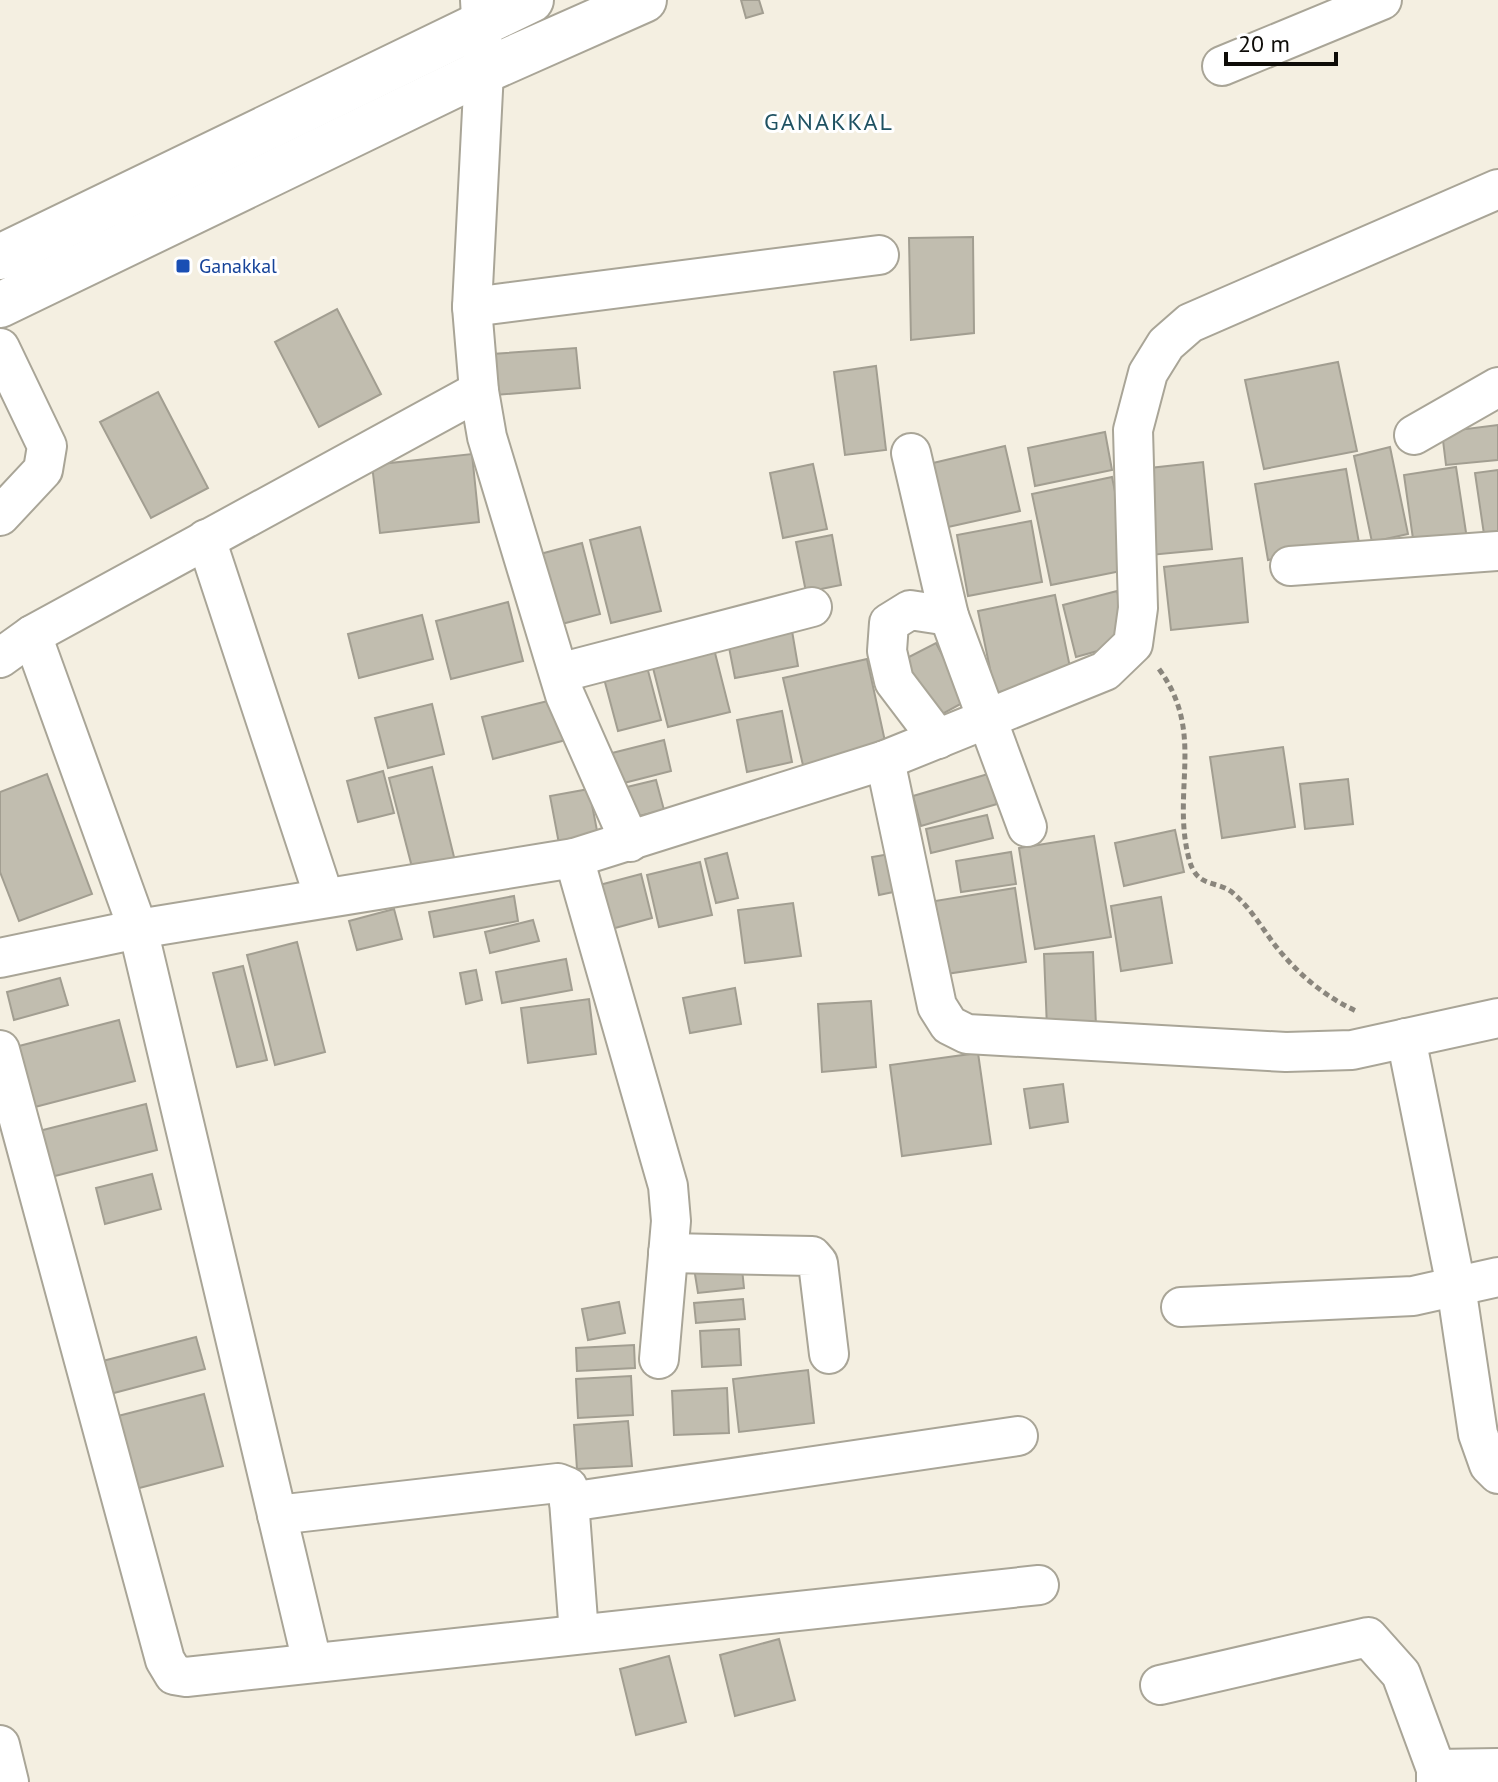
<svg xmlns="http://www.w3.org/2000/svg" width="1498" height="1782" viewBox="0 0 1498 1782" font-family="'PT Sans',sans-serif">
<rect width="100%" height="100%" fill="#f4efe1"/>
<!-- building -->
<g fill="#c1bdaf" stroke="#a29e91" stroke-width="2">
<path d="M741,0H759L763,13L746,18Z"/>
<path d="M973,237L974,333L911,340L909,238Z"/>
<path d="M337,309L381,394L319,427L275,342Z"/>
<path d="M576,348L580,388L495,395L492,354Z"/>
<path d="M1338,362L1357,451L1264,469L1245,380Z"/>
<path d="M876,366L886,450L845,455L834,372Z"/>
<path d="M158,392L208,488L151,518L100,422Z"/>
<path d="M1498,425V460L1446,465L1442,432Z"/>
<path d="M1105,432L1112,470L1035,486L1028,448Z"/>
<path d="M1005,446L1020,511L948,527L933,463Z"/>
<path d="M1390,447L1408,534L1372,542L1354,456Z"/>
<path d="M472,454L479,522L380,533L372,465Z"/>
<path d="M1203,462L1212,549L1150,555L1141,469Z"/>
<path d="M813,464L827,529L783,538L770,473Z"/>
<path d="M1456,467L1467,539L1414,546L1404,475Z"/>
<path d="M1346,469L1359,543L1268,560L1255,484Z"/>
<path d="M1498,470V539L1485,541L1475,473Z"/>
<path d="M1112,477L1131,569L1051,585L1032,494Z"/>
<path d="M1031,521L1042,582L968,596L957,535Z"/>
<path d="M640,527L661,611L611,623L590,540Z"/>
<path d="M832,535L841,585L806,592L796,542Z"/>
<path d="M582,543L600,614L558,625L540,554Z"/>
<path d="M1242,558L1248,622L1171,630L1164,567Z"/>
<path d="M1117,591L1130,642L1076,657L1063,605Z"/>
<path d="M1055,595L1072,677L995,693L978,611Z"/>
<path d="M508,602L523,661L451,679L436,621Z"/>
<path d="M422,615L433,659L359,678L348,634Z"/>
<path d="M791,625L798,666L735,678L727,637Z"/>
<path d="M936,643L966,701L935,718L905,659Z"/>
<path d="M714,649L730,712L668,727L652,664Z"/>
<path d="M867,659L888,755L805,774L783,678Z"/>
<path d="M646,663L661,720L618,731L603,675Z"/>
<path d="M556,699L566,740L493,759L482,717Z"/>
<path d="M432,704L444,754L388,768L375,718Z"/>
<path d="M782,711L792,762L747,772L737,720Z"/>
<path d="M664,740L671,771L616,785L608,754Z"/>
<path d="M1283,747L1295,827L1222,838L1210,757Z"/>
<path d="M432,767L455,861L413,871L389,778Z"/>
<path d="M383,771L394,813L358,822L347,781Z"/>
<path d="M47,774L92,894L19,921L0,872V792Z"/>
<path d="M988,774L997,804L921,826L913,796Z"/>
<path d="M1348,779L1353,824L1305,829L1300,784Z"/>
<path d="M656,780L664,810L635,817L627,787Z"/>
<path d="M589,789L599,841L560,849L550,796Z"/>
<path d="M987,815L993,838L931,853L926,829Z"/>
<path d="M1175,830L1184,872L1124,886L1115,843Z"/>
<path d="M1094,836L1111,937L1035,949L1019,848Z"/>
<path d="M1011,852L1016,884L961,892L956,861Z"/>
<path d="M727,853L738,898L716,903L705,859Z"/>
<path d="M896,853L903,890L879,895L872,857Z"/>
<path d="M700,862L712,915L659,927L647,875Z"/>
<path d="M641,874L652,918L604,931L592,887Z"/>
<path d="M1015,888L1026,962L946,974L935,901Z"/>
<path d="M514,896L518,921L434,937L429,912Z"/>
<path d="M1161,897L1172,963L1121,971L1111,906Z"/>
<path d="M793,903L801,956L745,963L738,910Z"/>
<path d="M394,909L402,939L357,950L349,921Z"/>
<path d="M533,920L539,941L490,953L485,932Z"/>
<path d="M297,942L325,1052L275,1065L247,955Z"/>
<path d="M1093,952L1096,1026L1047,1028L1044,954Z"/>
<path d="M566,959L572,990L502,1003L496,972Z"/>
<path d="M243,966L267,1060L237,1067L213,973Z"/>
<path d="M476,970L482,1000L466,1004L460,973Z"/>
<path d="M60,978L68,1005L14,1020L7,992Z"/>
<path d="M735,988L741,1024L690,1033L683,998Z"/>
<path d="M589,999L596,1054L528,1063L521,1008Z"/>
<path d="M871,1001L876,1067L822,1072L818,1004Z"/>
<path d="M119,1020L135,1081L35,1107L19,1046Z"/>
<path d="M978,1053L991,1144L902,1156L890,1065Z"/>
<path d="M1063,1084L1068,1122L1030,1128L1024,1089Z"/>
<path d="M146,1104L157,1150L51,1177L39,1131Z"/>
<path d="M152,1174L161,1209L105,1224L96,1188Z"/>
<path d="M741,1259L744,1288L698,1293L693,1262Z"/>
<path d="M743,1299L745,1319L696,1323L694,1303Z"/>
<path d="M619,1302L625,1333L588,1340L582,1309Z"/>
<path d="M739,1329L741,1365L702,1367L700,1331Z"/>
<path d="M196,1337L205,1369L95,1398L87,1365Z"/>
<path d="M634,1345L635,1368L577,1371L576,1348Z"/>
<path d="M808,1370L814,1423L739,1432L733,1379Z"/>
<path d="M631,1376L633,1415L578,1418L576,1379Z"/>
<path d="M727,1388L729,1433L674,1435L672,1391Z"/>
<path d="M204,1394L223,1466L128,1491L110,1418Z"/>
<path d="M628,1421L632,1466L577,1469L574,1425Z"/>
<path d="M779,1639L795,1700L735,1716L720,1655Z"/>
<path d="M669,1656L686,1722L636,1735L620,1669Z"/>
</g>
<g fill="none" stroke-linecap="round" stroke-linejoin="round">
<defs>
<g id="minor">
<path d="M480,0L484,71L472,307L479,391L487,437L565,695L630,842"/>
<path d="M1222,66L1382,0"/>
<path d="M472,307L879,255"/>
<path d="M0,348L47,446L43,470L0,516"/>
<path d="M1414,435L1498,387"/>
<path d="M911,453L949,616L910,610L889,623L887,651L894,681L938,739"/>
<path d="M206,539L324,897"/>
<path d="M1290,566L1498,551"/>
<path d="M949,616L1027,827"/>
<path d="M32,635L138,929L312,1662"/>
<path d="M0,658L32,635L479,391"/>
<path d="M559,673L812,607"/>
<path d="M885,760L937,1006L949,1025L967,1034L1286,1052L1352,1050L1498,1018"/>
<path d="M574,858L668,1186L671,1221L659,1359"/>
<path d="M0,958L138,929L574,858L885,760L1105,671L1133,644L1138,608L1133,430L1148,373L1166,344L1190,323L1498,189"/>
<path d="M1406,1038L1456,1286L1478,1434L1489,1465L1498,1474"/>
<path d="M0,1050L165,1660L174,1675L186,1677L1039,1585"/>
<path d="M668,1253L812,1256L818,1263L829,1354"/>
<path d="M1181,1307L1413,1296L1498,1277"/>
<path d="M569,1502L1018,1436"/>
<path d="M277,1515L558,1483L568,1487L579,1634"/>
<path d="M1160,1685L1368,1637L1401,1674L1436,1769V1782"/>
<path d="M0,1745L9,1782"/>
<path d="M1436,1769L1498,1768"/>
</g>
<g id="major">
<path d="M0,257L531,0"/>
<path d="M0,305L484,71L644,0"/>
</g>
</defs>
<!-- minor casing -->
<use href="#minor" stroke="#a9a597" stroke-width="42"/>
<!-- major casing -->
<use href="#major" stroke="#a9a597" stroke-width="48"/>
<!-- path -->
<path stroke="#8a867d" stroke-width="5" stroke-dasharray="6 4" stroke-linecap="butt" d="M1159,669C1206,733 1171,790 1189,859C1197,890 1218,879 1234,894C1254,911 1266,936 1284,956C1304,979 1328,998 1356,1011"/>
<!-- minor -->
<use href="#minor" stroke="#fff" stroke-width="38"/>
<!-- major -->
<use href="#major" stroke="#fff" stroke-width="44"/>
</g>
<!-- markers -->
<rect fill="#1a4fb4" stroke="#fff" stroke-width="3" x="175" y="258" width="16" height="16" rx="4"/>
<g text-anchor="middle" stroke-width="6" stroke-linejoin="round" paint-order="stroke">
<!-- transit labels -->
<g font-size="20" fill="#164399" stroke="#fff" text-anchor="start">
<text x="199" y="273">Ganakkal</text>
</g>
<!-- quarter labels -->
<g font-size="24" letter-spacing="2" fill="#1f5262" stroke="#fff">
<text x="829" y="130">GANAKKAL</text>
</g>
</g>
<!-- scale -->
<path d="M1226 52v12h110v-12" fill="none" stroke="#0e0c08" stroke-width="4"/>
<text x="1238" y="52" font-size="24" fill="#0e0c08" stroke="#ffffff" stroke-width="6" paint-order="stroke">20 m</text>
</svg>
